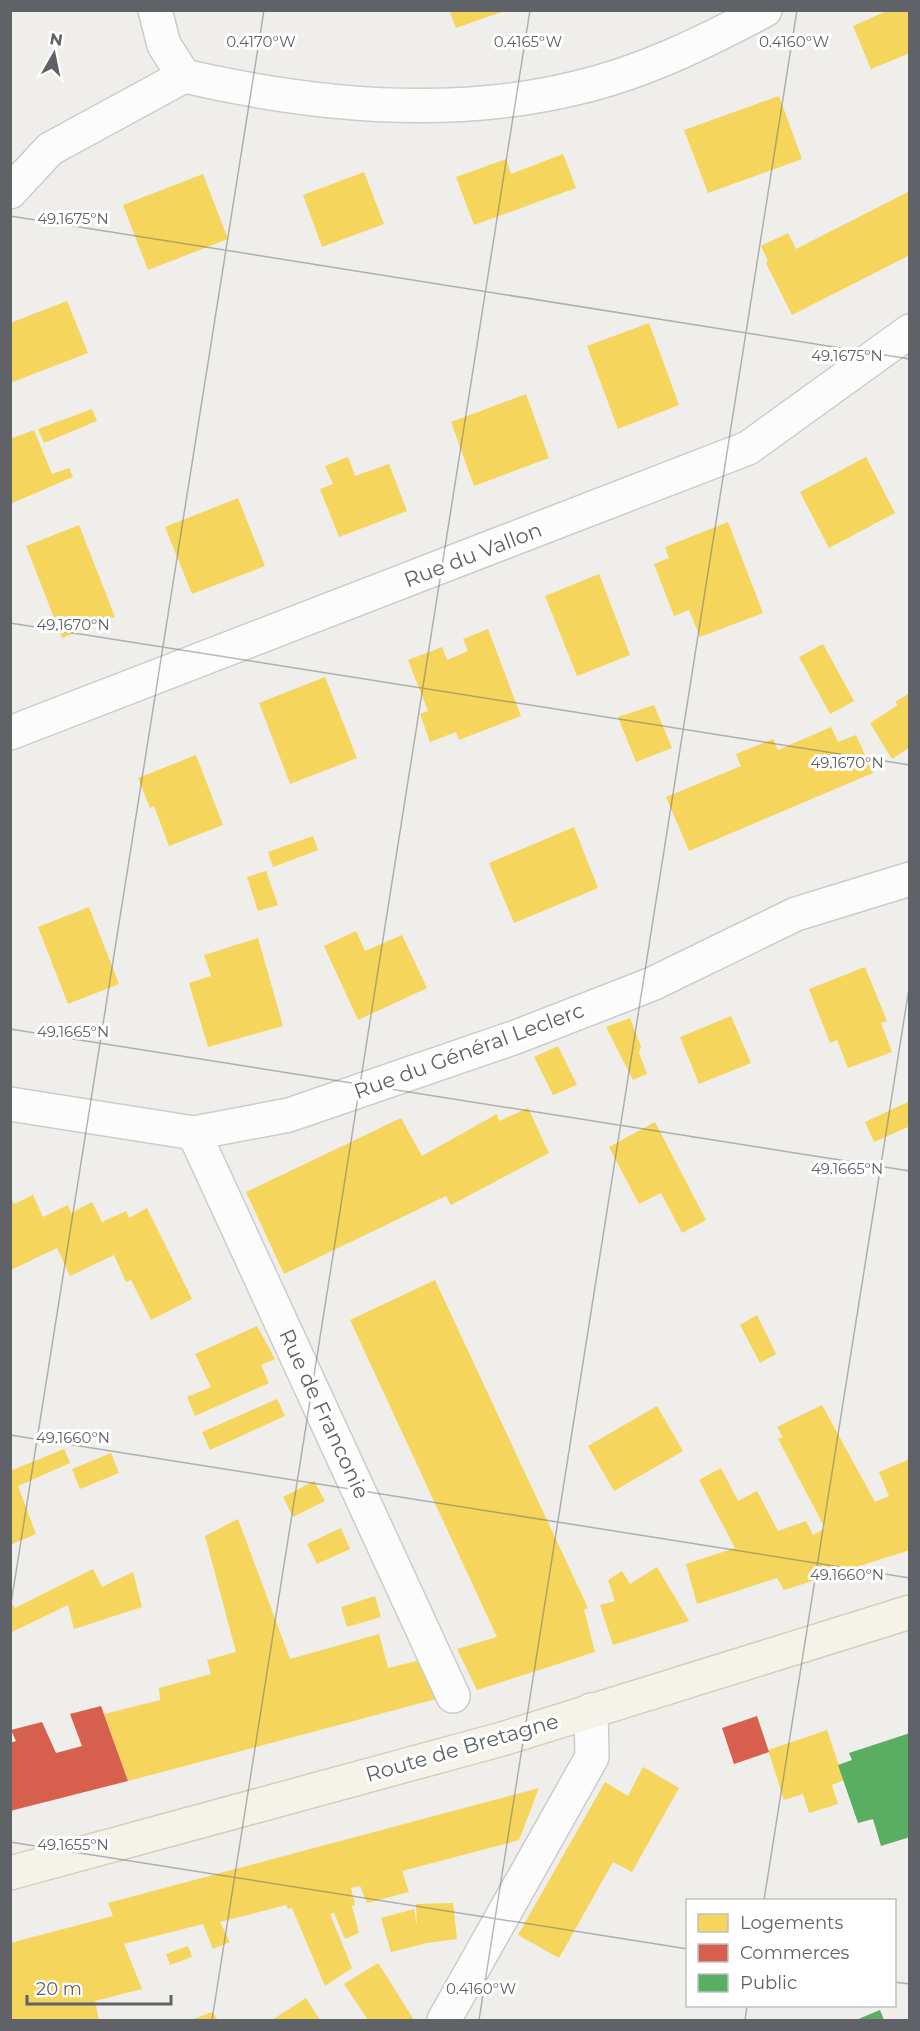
<svg xmlns="http://www.w3.org/2000/svg" width="920" height="2031" viewBox="0 0 920 2031" font-family="Montserrat,sans-serif">
<rect width="100%" height="100%" fill="#efeeea"/>
<!-- homes -->
<g fill="#f6d55c">
<path d="M449,10H504V11L456,28Z"/>
<path d="M889,10H910V53L871,69L853,26Z"/>
<path d="M779,96L802,159L708,193L684,130Z"/>
<path d="M563,154L576,188L474,225L456,177L506,159L511,174Z"/>
<path d="M364,172L384,224L322,247L303,195Z"/>
<path d="M203,174L228,239L148,270L123,205Z"/>
<path d="M910,191V255L792,315L766,263L768,261L761,246L788,233L796,249Z"/>
<path d="M67,301L88,353L10,383V323Z"/>
<path d="M649,323L679,405L618,429L587,346Z"/>
<path d="M526,394L549,458L474,486L451,422Z"/>
<path d="M92,409L97,421L44,443L38,429Z"/>
<path d="M34,430L52,474L69,468L73,477L10,504V439Z"/>
<path d="M348,457L355,476L389,464L407,511L339,537L320,489L333,484L325,466Z"/>
<path d="M866,457L895,513L829,548L800,492Z"/>
<path d="M238,498L265,566L192,594L165,527Z"/>
<path d="M728,522L763,613L700,637L689,610L674,616L654,564L669,558L665,547Z"/>
<path d="M79,525L115,617L62,638L26,546Z"/>
<path d="M599,574L630,655L577,676L545,596Z"/>
<path d="M488,629L521,716L459,740L456,732L430,742L420,714L428,711L408,660L442,647L447,660L468,651L463,639Z"/>
<path d="M823,644L854,701L830,714L799,657Z"/>
<path d="M325,677L357,758L290,784L259,703Z"/>
<path d="M910,693V747L892,759L870,723L898,705L895,702Z"/>
<path d="M654,705L672,748L636,762L618,717Z"/>
<path d="M831,727L838,742L856,735L873,773L689,851L666,797L741,766L736,754L773,739L778,750Z"/>
<path d="M196,755L223,825L169,846L154,806L150,808L138,778Z"/>
<path d="M574,827L598,888L514,923L489,863Z"/>
<path d="M313,836L318,850L273,867L268,852Z"/>
<path d="M266,871L278,905L258,911L247,877Z"/>
<path d="M89,907L119,984L68,1004L38,927Z"/>
<path d="M356,931L365,951L402,935L427,988L358,1020L324,946Z"/>
<path d="M258,938L283,1026L208,1047L189,983L211,976L204,955Z"/>
<path d="M865,967L887,1021L881,1023L892,1052L848,1068L837,1040L830,1043L809,989Z"/>
<path d="M731,1016L751,1063L699,1084L680,1037Z"/>
<path d="M630,1018L641,1047L639,1053L647,1074L633,1080L606,1027Z"/>
<path d="M558,1046L577,1085L553,1095L534,1057Z"/>
<path d="M910,1101V1126L874,1142L865,1122Z"/>
<path d="M528,1108L549,1153L451,1205L446,1196L284,1274L246,1192L401,1118L422,1156L497,1114L499,1121Z"/>
<path d="M655,1122L706,1220L682,1233L661,1193L639,1204L609,1147Z"/>
<path d="M33,1195L43,1217L68,1205L71,1213L92,1202L102,1222L126,1211L129,1218L147,1208L192,1299L151,1320L131,1280L126,1282L114,1255L70,1276L57,1248L11,1270L10,1196L14,1204Z"/>
<path d="M435,1280L588,1608L584,1610L595,1652L477,1690L457,1649L497,1637L350,1320Z"/>
<path d="M757,1315L776,1354L760,1363L740,1325Z"/>
<path d="M257,1326L275,1359L261,1365L269,1383L195,1416L187,1397L211,1387L195,1354Z"/>
<path d="M277,1399L285,1416L210,1450L202,1432Z"/>
<path d="M822,1405L875,1502L889,1496L879,1472L910,1459V1550L784,1590L777,1578L697,1604L686,1564L735,1548L699,1480L721,1468L738,1501L757,1491L778,1531L806,1521L813,1535L825,1528L778,1439L783,1437L777,1427Z"/>
<path d="M657,1406L683,1451L614,1491L588,1446Z"/>
<path d="M64,1449L70,1463L18,1486L36,1534L10,1545V1471Z"/>
<path d="M111,1453L119,1473L80,1489L72,1469Z"/>
<path d="M314,1481L325,1501L293,1517L283,1497Z"/>
<path d="M238,1519L290,1659L379,1634L388,1668L421,1660L436,1699L128,1781L104,1714L160,1700L159,1688L211,1674L207,1660L236,1652L205,1536Z"/>
<path d="M341,1528L350,1549L317,1564L307,1544Z"/>
<path d="M657,1567L689,1621L613,1645L600,1605L615,1601L608,1580L622,1571L630,1584Z"/>
<path d="M93,1569L102,1587L133,1572L142,1607L74,1629L68,1605L10,1633V1601L15,1608Z"/>
<path d="M375,1596L381,1617L347,1627L341,1607Z"/>
<path d="M827,1730L844,1780L832,1785L838,1804L809,1813L803,1794L784,1800L768,1750Z"/>
<path d="M643,1767L679,1788L632,1872L613,1862L559,1958L518,1935L605,1782L628,1796Z"/>
<path d="M539,1788L519,1840L402,1871L409,1892L367,1903L360,1886L351,1888L355,1905L352,1906L359,1933L345,1939L334,1913L330,1914L352,1968L325,1986L292,1908L288,1909L286,1905L220,1922L230,1942L213,1949L203,1924L124,1944L142,1989L95,2001L99,2020H10V1943L113,1916L108,1903Z"/>
<path d="M453,1903L457,1939L427,1943L391,1952L381,1918L414,1909L417,1926L416,1904Z"/>
<path d="M188,1946L192,1957L170,1965L166,1954Z"/>
<path d="M378,1963L387,1977L414,2020H368L344,1984Z"/>
<path d="M306,1998L320,2020H272Z"/>
<path d="M212,2012L218,2020H190Z"/>
</g>
<!-- shops -->
<g fill="#d6604d">
<path d="M101,1706L128,1781L10,1811V1743L16,1741L11,1730L42,1722L56,1753L82,1746L70,1714Z"/>
<path d="M757,1716L769,1752L734,1764L722,1728Z"/>
</g>
<!-- public -->
<g fill="#5aae61">
<path d="M910,1733V1837L881,1846L873,1819L858,1823L838,1765L852,1760L849,1753Z"/>
<path d="M880,2010L884,2020H856Z"/>
</g>
<g fill="none" stroke-linecap="round" stroke-linejoin="round">
<defs>
<g id="minor">
<path d="M155,10L164,45L184,76"/>
<path d="M10,192L50,149L184,76C310,105 449,119 576,88C642,73 705,42 765,10"/>
<path d="M10,733L748,448L910,331"/>
<path d="M10,1104L194,1133L289,1115L516,1037L652,984L796,914L910,879"/>
<path d="M194,1133L453,1696"/>
<path d="M444,2020L592,1757L591,1710"/>
</g>
<path id="major" d="M10,1873L502,1739L910,1612"/>
</defs>
<!-- minor casing -->
<use href="#minor" stroke="#cbcccc" stroke-width="36"/>
<!-- major casing -->
<use href="#major" stroke="#d7ceb8" stroke-width="36"/>
<!-- minor -->
<use href="#minor" stroke="#fdfcfc" stroke-width="33"/>
<!-- major -->
<use href="#major" stroke="#f4f2e9" stroke-width="33"/>
</g>
<!-- ticks -->
<path fill="none" stroke="#5f6368" stroke-width="1.5" stroke-opacity="0.45" d="M10,216L910,359M10,623L910,765M10,1029L910,1171M10,1435L910,1578M10,1610L264,10M10,1842L688,1949M764,1900L910,982M894,1982L910,1984M212,2020L530,10M479,2020L797,10M745,2020L747,2006"/>
<g text-anchor="middle" stroke-width="6" stroke-linejoin="round" paint-order="stroke">
<!-- street labels -->
<g font-size="21" fill="#5f6368" stroke="#fff">
<text transform="translate(473 555) rotate(-21)" y="7">Rue du Vallon</text>
<text transform="translate(469 1051) rotate(-20)" y="7">Rue du Général Leclerc</text>
<text transform="translate(324 1414) rotate(65)" y="7">Rue de Franconie</text>
<text transform="translate(462 1748) rotate(-16)" y="7">Route de Bretagne</text>
</g>
</g>
<g font-size="15" text-anchor="middle" fill="#5f6368" stroke="#fff" stroke-width="6" stroke-linejoin="round" paint-order="stroke">
<text x="794" y="47">0.4160°W</text>
<text x="261" y="47">0.4170°W</text>
<text x="528" y="47">0.4165°W</text>
<text x="73" y="224">49.1675°N</text>
<text x="847" y="361">49.1675°N</text>
<text x="73" y="630">49.1670°N</text>
<text x="847" y="768">49.1670°N</text>
<text x="73" y="1037">49.1665°N</text>
<text x="847" y="1174">49.1665°N</text>
<text x="73" y="1443">49.1660°N</text>
<text x="847" y="1580">49.1660°N</text>
<text x="73" y="1850">49.1655°N</text>
<text x="481" y="1994">0.4160°W</text>
</g>
<!-- border -->
<rect width="920" height="2031" fill="none" stroke="#5f6368" stroke-width="24"/>
<!-- legend -->
<rect x="686" y="1899" width="210" height="108" fill="#ffffff" stroke="#bfc1c3" stroke-width="1.5"/>
<rect x="698" y="1914" width="30" height="18" fill="#f6d55c" stroke="#bfc1c3" stroke-width="1.5"/>
<text x="740" y="1929" font-size="18" fill="#5f6368">Logements</text>
<rect x="698" y="1944" width="30" height="18" fill="#d6604d" stroke="#bfc1c3" stroke-width="1.5"/>
<text x="740" y="1959" font-size="18" fill="#5f6368">Commerces</text>
<rect x="698" y="1974" width="30" height="18" fill="#5aae61" stroke="#bfc1c3" stroke-width="1.5"/>
<text x="740" y="1989" font-size="18" fill="#5f6368">Public</text>
<!-- north arrow -->
<g transform="translate(54 54) rotate(9)" stroke="#ffffff" stroke-width="4.5" paint-order="stroke">
<path d="M0-4.5L10 22L0 15L-10 22Z" fill="#5f6368"/>
<text y="-9" font-size="16" font-weight="bold" text-anchor="middle" fill="#5f6368">N</text>
</g>
<!-- scale -->
<path d="M27 1995v9h144v-9" fill="none" stroke="#5f6368" stroke-width="3"/>
<text x="36" y="1995" font-size="18" fill="#5f6368" stroke="#ffffff" stroke-width="4.5" paint-order="stroke">20 m</text>
</svg>
